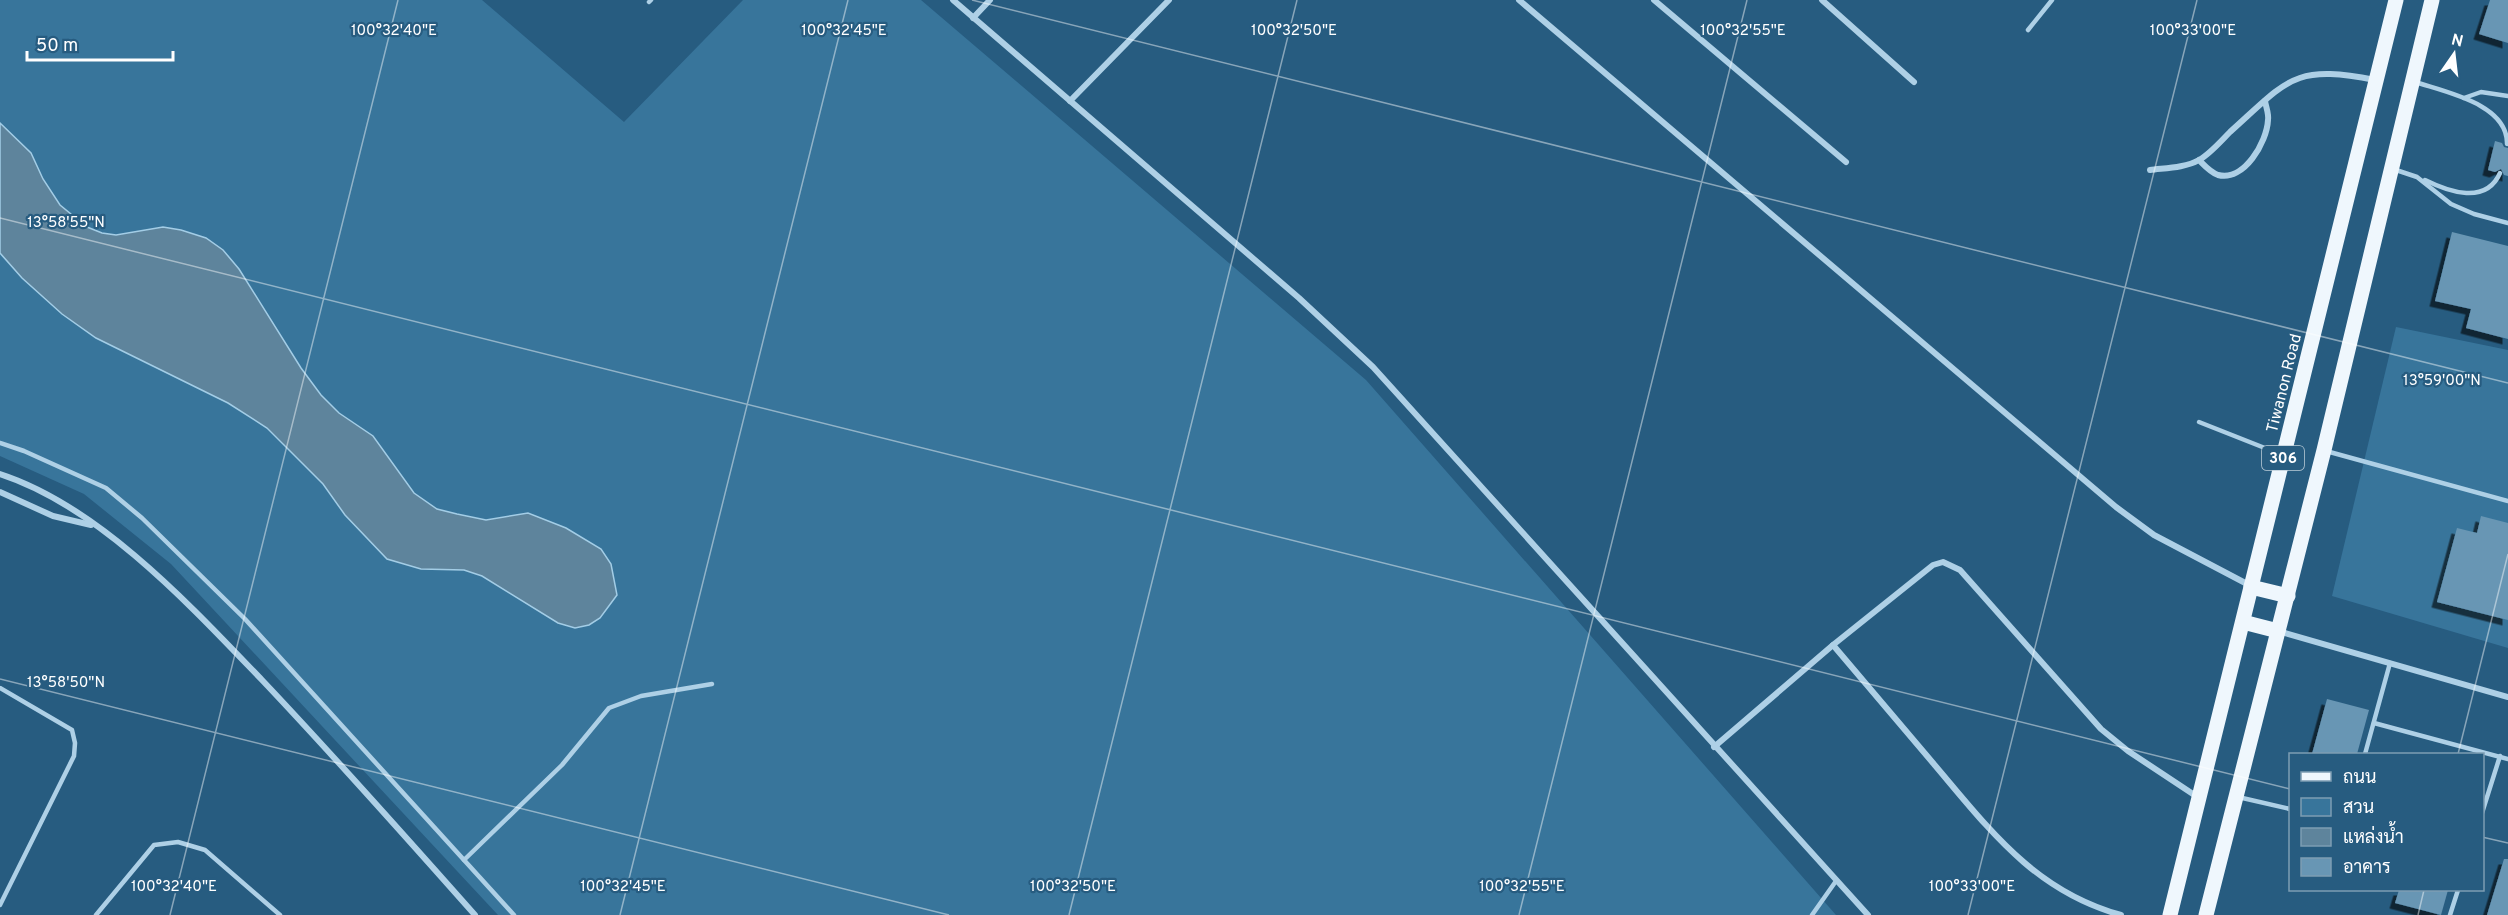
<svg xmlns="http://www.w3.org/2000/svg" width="2508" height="915" viewBox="0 0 2508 915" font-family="Overpass,Sarabun,sans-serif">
<defs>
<filter id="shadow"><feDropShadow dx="-5.5" dy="5.5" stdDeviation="0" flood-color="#0009"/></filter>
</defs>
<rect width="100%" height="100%" fill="#275c80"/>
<!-- green -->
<g fill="#38759b">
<path d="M0,0H482L624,122L743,0H921L1366,380L1836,915H498L171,564L84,494L0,456Z"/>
<path d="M2396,327L2508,350V648L2332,596Z"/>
</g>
<!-- water -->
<path fill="#5e849c" stroke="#a3cde6" stroke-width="1.5" d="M0,123L31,153L43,179L60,205L87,227L102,233L116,235L163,227L181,230L206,238L223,250L239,269L301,368L321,395L339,413L373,436L414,493L437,509L457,514L486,520L528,513L566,528L601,549L611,564L617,595L600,618L589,625L575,628L558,623L482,576L464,570L421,569L387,559L345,515L323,484L267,428L228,403L96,338L62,314L22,278L0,253Z"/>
<!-- building -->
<g fill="#6896b4" filter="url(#shadow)">
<path d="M2490,0H2508V43L2479,34Z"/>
<path d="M2495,141L2502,143L2504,147L2508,148V176L2504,175L2501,169L2495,172L2488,170Z"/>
<path d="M2452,232L2508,246V339L2466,328L2471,309L2435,301Z"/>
<path d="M2481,516L2508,523V620L2437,602L2457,528L2477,533Z"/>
<path d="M2327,699L2369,710L2357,754H2312Z"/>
<path d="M2504,859H2508V915H2487Z"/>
<path d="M2399,890H2448L2441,915L2395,903Z"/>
</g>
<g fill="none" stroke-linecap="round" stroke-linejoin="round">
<!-- service -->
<g stroke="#aed0e6" stroke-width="4.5">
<path d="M649,2L651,0"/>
<path d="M2028,30L2052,0"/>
<path d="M2415,82C2445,92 2508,104 2507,144"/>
<path d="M2464,98L2481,92L2508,96"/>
<path d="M2393,169L2417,177L2451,204L2474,214L2508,223"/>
<path d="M2425,180C2449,192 2486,205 2500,173"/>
<path d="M2199,422L2280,454"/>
<path d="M0,443L24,451L106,488L142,518L245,619L514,915"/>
<path d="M2326,451L2508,501"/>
<path d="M0,688L72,730L75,743L74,756L0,905"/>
<path d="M2374,723L2508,759"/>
<path d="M2365,754L2390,663"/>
<path d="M2238,797L2290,809"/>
<path d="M2482,813L2500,756"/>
<path d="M464,860L562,765L609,708L641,696L712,684"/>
<path d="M96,915L154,845L178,842L205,850L280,915"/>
<path d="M1812,915L1836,881"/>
<path d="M2450,915L2458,890"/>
</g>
<!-- minor -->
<g stroke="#aed0e6" stroke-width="6">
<path d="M953,0L1299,298L1373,367L1868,915"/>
<path d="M1519,0L2116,507L2154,535L2251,586"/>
<path d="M1654,0L1846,162"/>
<path d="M1822,0L1914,82"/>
<path d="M973,18L990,0"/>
<path d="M1070,101L1169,0"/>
<path d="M2199,160C2205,166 2210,172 2218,175C2244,182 2267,142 2268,120C2269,114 2266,107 2265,101"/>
<path d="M2150,170C2165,168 2185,168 2199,160C2210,154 2221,141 2230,132C2288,80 2293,64 2375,80"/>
<path d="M0,474C99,506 191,606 262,680C335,757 405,836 475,915"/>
<path d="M0,492L53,516L91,525"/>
<path d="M2278,631L2508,697"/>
<path d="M1833,645C1867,685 1900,724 1933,763C1989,829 2034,891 2121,915"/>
<path d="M1714,747L1833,645L1933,565L1943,562L1960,570L2101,729L2128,751L2199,798"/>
</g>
<!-- primary -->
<g stroke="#eff7fd" stroke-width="15">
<path d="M2251,587L2288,596"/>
<path d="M2243,622L2278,631"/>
<path d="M2170,915L2396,0"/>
<path d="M2206,915L2324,450L2432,0"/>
</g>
</g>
<!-- ticks -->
<path fill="none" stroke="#fff" stroke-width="1.5" stroke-opacity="0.45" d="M972,0L2508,383M0,218L2290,789M0,679L949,915M2458,754L2508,554M2482,837L2508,843M170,915L398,0M620,915L848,0M1069,915L1297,0M1519,915L1747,0M1968,915L2197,0M2418,915L2424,890"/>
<g text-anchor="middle" stroke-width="4.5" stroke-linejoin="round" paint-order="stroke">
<!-- shield labels -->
<rect fill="#275c80" stroke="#beced9" stroke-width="1.5" x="2262" y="446" width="42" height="24" rx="4.5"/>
<g font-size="15" font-weight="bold" fill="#fff">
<text x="2283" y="463">306</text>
</g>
<!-- street labels -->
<g font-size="16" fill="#fff" stroke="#275c80">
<text transform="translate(2283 383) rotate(-76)" y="6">Tiwanon Road</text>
</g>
</g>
<g font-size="15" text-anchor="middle" fill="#fff" stroke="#275c80" stroke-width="4.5" stroke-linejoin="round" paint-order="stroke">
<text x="394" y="35">100°32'40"E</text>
<text x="844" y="35">100°32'45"E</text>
<text x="1294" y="35">100°32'50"E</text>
<text x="1743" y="35">100°32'55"E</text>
<text x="2193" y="35">100°33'00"E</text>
<text x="66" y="227">13°58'55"N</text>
<text x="2442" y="385">13°59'00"N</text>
<text x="66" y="687">13°58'50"N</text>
<text x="174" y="891">100°32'40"E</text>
<text x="623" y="891">100°32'45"E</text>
<text x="1073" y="891">100°32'50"E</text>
<text x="1522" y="891">100°32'55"E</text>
<text x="1972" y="891">100°33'00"E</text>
</g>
<!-- legend -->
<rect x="2289" y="753" width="195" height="138" fill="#275c80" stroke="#7d9db3" stroke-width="1.5"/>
<rect x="2301" y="772" width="30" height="9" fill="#eff7fd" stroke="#7d9db3" stroke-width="1.5"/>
<text x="2343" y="783" font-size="18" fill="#ffffff">ถนน</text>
<rect x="2301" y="798" width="30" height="18" fill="#38759b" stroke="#7d9db3" stroke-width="1.5"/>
<text x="2343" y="813" font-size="18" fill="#ffffff">สวน</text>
<rect x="2301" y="828" width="30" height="18" fill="#5e849c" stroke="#7d9db3" stroke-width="1.5"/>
<text x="2343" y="843" font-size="18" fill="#ffffff">แหล่งน้ำ</text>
<rect x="2301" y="858" width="30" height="18" fill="#6896b4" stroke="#7d9db3" stroke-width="1.5"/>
<text x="2343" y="873" font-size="18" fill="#ffffff">อาคาร</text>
<!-- north arrow -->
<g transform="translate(2454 54) rotate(14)" stroke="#275c80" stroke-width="4.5" paint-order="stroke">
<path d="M0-4.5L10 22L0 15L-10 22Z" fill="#ffffff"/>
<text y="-9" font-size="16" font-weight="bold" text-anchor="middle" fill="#ffffff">N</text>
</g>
<!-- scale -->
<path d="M27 51v9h146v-9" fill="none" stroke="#ffffff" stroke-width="3"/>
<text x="36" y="51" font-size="18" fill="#ffffff" stroke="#275c80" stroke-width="4.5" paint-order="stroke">50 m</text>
</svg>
